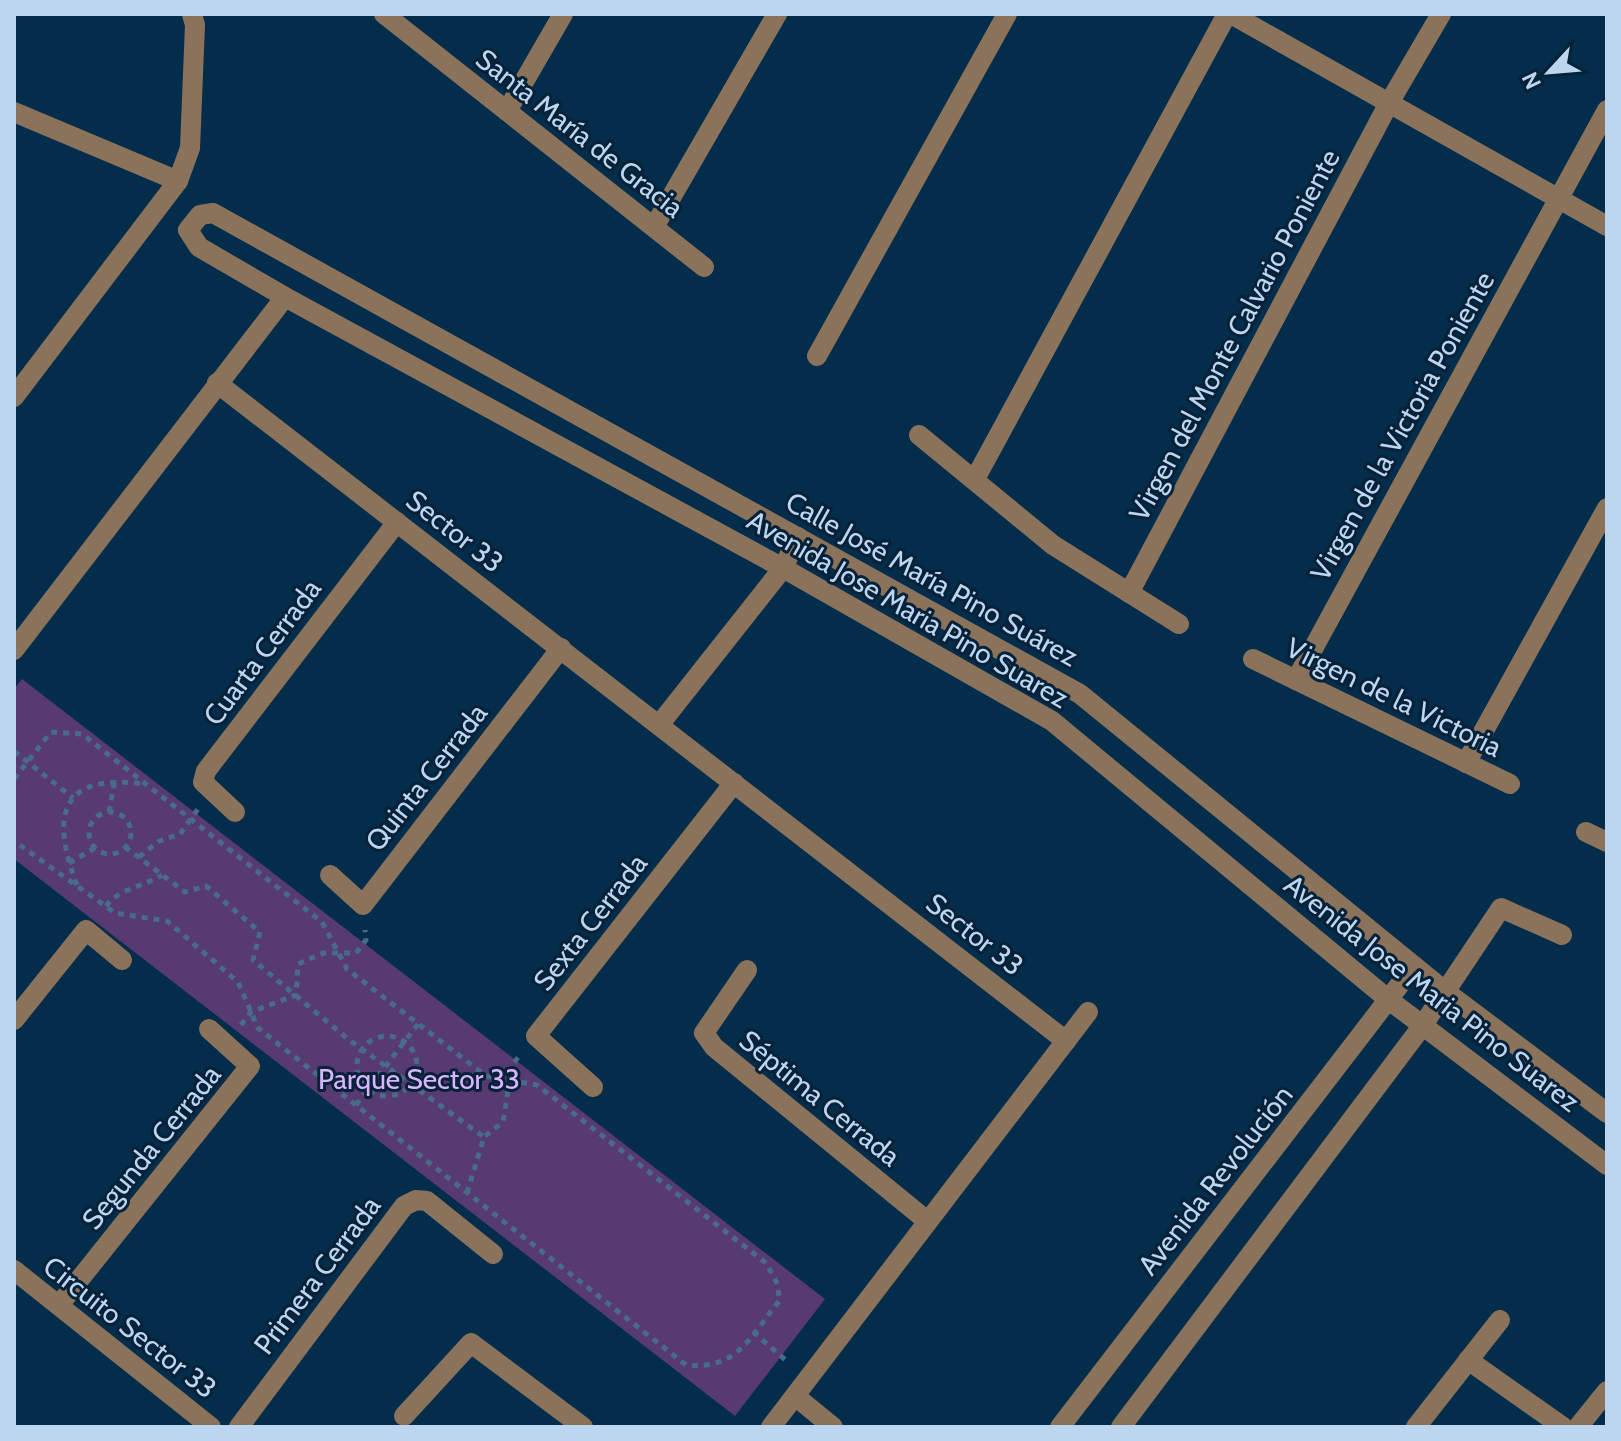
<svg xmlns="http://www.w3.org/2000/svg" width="1621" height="1441" viewBox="0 0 1621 1441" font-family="Cabin,sans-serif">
<rect width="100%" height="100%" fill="#042c4b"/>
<!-- park -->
<path fill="#583a72" d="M22,679L825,1299L735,1416L14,859V689Z"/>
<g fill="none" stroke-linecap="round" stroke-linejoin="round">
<!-- path -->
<g stroke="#486b88" stroke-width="5" stroke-dasharray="6 6" stroke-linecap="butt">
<path d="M14,751L73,798"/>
<path d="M14,779L51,732L82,734L322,922L347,969L486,1076L537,1085L766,1263L776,1281L780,1300C750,1336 739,1370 686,1365L258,1028L238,982L167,921L115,913L14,841"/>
<path d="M109,812L115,780"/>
<circle cx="110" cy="833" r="21"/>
<path d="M125,847L185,892L206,886L260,932L253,960L348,1039L484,1137"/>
<path d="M139,857L159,841L180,834L198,809"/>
<path d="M69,863L95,848"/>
<path d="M77,885C50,815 60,773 145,784"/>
<path d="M106,906C120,888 143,887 162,875"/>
<path d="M241,1025L251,1012L296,995L298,964L323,953H356L366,940L365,930"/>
<circle cx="387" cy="1066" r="30"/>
<path d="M356,1105L418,1024"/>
<path d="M467,1193L484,1137L503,1122L512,1065L520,1055"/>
<path d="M753,1332L789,1363"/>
</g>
<!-- minor -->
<g stroke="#8b735b" stroke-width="20">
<path d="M384,14L704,267"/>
<path d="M1231,14L1607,226"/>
<path d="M507,111L563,14"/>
<path d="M14,112L178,181"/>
<path d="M654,227L777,14"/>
<path d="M817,356L1007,14"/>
<path d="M217,383L1066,1041"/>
<path d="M14,397L178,181L190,148L195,25L192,14"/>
<path d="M919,435L1053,545L1179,624"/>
<path d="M975,479L1227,14"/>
<path d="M1129,593L1389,103L1441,14"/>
<path d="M14,650L285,297"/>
<path d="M1253,659L1510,784"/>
<path d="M1296,680L1607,110"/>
<path d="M659,725L783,568L798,537"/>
<path d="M1466,763L1607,508"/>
<path d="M235,812L203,782L206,771L397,522"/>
<path d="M1586,832L1607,842"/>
<path d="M330,875L363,905L561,648"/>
<path d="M747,970L704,1033L714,1047L926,1220"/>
<path d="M14,1020L86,930L122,960"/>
<path d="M593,1087L536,1036L734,783"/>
<path d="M1607,1113L1446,992L1080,694L213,213L200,215L188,230L199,247L285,297L783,568L1052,721L1389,1000L1607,1165"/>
<path d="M14,1270L211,1427"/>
<path d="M59,1305L250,1066L209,1029"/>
<path d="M1468,1360L1563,1427"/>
<path d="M795,1396L833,1427"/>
<path d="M404,1416L471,1343L583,1427"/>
<path d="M239,1427L404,1206L416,1200L427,1201L493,1254"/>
<path d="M771,1427L1088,1012"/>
<path d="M1060,1427L1414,966"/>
<path d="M1121,1427L1423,1025L1501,908L1562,935"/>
<path d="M1416,1427L1500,1320"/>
<path d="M1578,1427L1607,1391"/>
</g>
</g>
<g text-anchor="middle" stroke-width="6" stroke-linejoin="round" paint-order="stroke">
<!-- street labels -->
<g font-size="28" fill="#bcd6ef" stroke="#072238">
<text transform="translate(580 133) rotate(38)" y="10">Santa María de Gracia</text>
<text transform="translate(1234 335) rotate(-62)" y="10">Virgen del Monte Calvario Poniente</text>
<text transform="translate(1402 426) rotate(-61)" y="10">Virgen de la Victoria Poniente</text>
<text transform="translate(455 531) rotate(38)" y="10">Sector 33</text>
<text transform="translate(932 579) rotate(29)" y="10">Calle José María Pino Suárez</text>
<text transform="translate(908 609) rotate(30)" y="10">Avenida Jose Maria Pino Suarez</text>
<text transform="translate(262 652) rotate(-53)" y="10">Cuarta Cerrada</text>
<text transform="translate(1394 697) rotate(26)" y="10">Virgen de la Victoria</text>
<text transform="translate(426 777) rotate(-52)" y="10">Quinta Cerrada</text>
<text transform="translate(590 922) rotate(-52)" y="10">Sexta Cerrada</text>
<text transform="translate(975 934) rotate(38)" y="10">Sector 33</text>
<text transform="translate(1432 993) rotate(38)" y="10">Avenida Jose Maria Pino Suarez</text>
<text transform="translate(820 1098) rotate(39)" y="10">Séptima Cerrada</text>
<text transform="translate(151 1147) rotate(-51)" y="10">Segunda Cerrada</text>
<text transform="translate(1215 1180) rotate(-52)" y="10">Avenida Revolución</text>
<text transform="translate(317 1275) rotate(-53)" y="10">Primera Cerrada</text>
<text transform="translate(130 1327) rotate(38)" y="10">Circuito Sector 33</text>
</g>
<!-- park labels -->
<g font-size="28" fill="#dab5fe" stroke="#072238">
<text x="419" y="1089">Parque Sector 33</text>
</g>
</g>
<!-- border -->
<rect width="1621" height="1441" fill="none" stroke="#bcd6ef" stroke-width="32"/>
<!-- north arrow -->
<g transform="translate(1549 72) rotate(244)" stroke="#072238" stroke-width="6" paint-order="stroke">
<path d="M0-6L14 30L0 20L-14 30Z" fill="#bcd6ef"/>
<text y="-12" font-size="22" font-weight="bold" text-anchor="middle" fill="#bcd6ef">N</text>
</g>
</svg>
